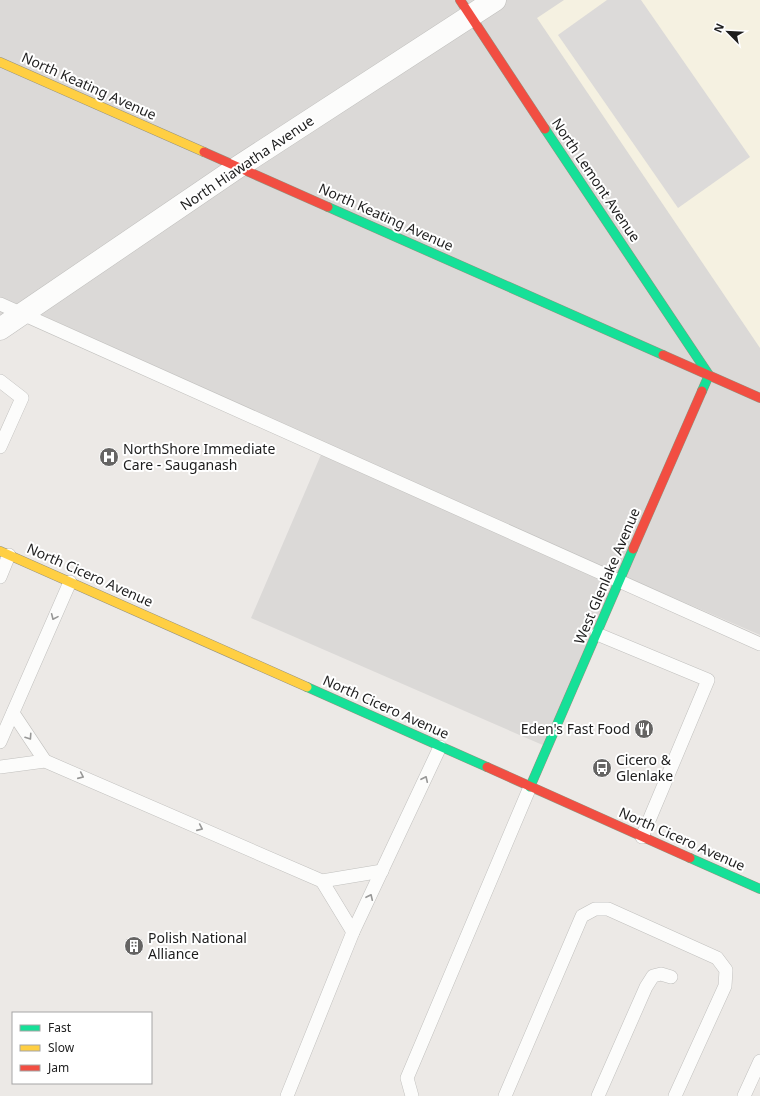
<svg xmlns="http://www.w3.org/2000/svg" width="760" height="1096" viewBox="0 0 760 1096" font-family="'Noto Sans',sans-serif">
<rect width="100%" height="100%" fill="#ece9e6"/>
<!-- residential -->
<path fill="#dbd9d7" d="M0,0H760V635L621,575L545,746L251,618L326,443L19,305L0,318Z"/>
<!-- education -->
<path fill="#f5f1e1" d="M564,0H760V348L537,18Z"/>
<!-- parking -->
<path fill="#dcdad9" d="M607,0H641L750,157L678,208L558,35Z"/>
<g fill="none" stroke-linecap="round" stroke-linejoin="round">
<defs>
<g id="lane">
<path d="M0,304L760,644"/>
<path d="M0,381L22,398L0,447"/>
<path d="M0,577L9,555"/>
<path d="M597,634L708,680L642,837"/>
<path d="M13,713L45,761"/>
<path d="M0,742L70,582"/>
<path d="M0,767L45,761L322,881L382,871"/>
<path d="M322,881L353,932"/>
<path d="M287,1096L353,932L440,747"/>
<path d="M412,1096L407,1078L530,787"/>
<path d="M505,1096L582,916L595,909H608L717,958L726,970L725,986L675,1096"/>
<path d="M598,1096L646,987L653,976L661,974L671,977"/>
<path d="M744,1096L760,1061"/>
</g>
<path id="street" d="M0,329L238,167L495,0"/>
<g id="fast">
<path d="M545,129L709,375L702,391"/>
<path d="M328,207L663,355"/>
<path d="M307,687L487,767"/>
<path d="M530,787L633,549"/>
<path d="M690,858L760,889"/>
</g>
<g id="slow">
<path d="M0,62L204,152"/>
<path d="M0,551L307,687"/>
</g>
<g id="jam">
<path d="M460,0L545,129"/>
<path d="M204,152L328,207"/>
<path d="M663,355L760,398"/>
<path d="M633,549L702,391"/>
<path d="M487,767L690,858"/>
</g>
</defs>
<!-- lane casing -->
<use href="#lane" stroke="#c1c0be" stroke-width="14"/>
<!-- street casing -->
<use href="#street" stroke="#c1c0be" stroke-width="23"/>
<!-- fast casing -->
<use href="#fast" stroke="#95927f" stroke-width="10"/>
<!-- slow casing -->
<use href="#slow" stroke="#95927f" stroke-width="10"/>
<!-- jam casing -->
<use href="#jam" stroke="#95927f" stroke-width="10"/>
<!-- lane -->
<use href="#lane" stroke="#fcfcfb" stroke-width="13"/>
<!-- street -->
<use href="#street" stroke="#fcfcfb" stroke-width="22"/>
<!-- fast -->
<use href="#fast" stroke="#16e098" stroke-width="9"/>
<!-- slow -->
<use href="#slow" stroke="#ffcf43" stroke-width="9"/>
<!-- jam -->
<use href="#jam" stroke="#f24e42" stroke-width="9"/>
</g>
<!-- one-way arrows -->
<defs><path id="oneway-chevron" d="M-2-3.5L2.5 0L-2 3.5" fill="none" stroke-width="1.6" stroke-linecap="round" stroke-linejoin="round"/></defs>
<g stroke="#989897">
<use href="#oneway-chevron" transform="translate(54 617) rotate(114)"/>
<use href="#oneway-chevron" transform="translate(29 737) rotate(56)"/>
<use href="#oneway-chevron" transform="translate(81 776) rotate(24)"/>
<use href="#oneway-chevron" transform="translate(425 779) rotate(-65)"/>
<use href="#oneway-chevron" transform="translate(200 828) rotate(24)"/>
<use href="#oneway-chevron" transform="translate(370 897) rotate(-65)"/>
</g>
<!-- icons -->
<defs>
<symbol id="hospital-disc" viewBox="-11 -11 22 22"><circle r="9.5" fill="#656463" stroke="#fff"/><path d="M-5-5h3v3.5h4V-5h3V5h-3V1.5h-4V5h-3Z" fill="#fff"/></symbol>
<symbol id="restaurant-disc" viewBox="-11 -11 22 22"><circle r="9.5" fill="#656463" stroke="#fff"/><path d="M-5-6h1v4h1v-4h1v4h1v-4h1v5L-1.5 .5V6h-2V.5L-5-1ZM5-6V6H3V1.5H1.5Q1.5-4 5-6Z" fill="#fff"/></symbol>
<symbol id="bus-disc" viewBox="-11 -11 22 22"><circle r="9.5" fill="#656463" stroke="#fff"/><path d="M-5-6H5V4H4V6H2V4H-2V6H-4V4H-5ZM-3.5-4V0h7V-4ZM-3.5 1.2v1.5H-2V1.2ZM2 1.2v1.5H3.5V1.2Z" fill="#fff"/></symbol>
<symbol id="building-disc" viewBox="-11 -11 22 22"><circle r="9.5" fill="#656463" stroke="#fff"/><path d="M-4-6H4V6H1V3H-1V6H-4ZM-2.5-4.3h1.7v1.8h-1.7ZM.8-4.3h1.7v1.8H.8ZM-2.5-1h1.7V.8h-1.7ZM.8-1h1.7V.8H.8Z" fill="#fff"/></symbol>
</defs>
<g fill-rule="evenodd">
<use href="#hospital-disc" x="98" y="446" width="22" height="22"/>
<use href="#restaurant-disc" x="633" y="718" width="22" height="22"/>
<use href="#bus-disc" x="591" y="757" width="22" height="22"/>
<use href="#building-disc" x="123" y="935" width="22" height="22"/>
</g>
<g text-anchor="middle" stroke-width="4" stroke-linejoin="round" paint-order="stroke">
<!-- street labels -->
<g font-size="14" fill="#1d1d1d" stroke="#fff">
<text transform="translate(89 86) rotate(24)" y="5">North Keating Avenue</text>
<text transform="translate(247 163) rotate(-34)" y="5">North Hiawatha Avenue</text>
<text transform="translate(596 180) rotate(56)" y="5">North Lemont Avenue</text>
<text transform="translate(386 217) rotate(24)" y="5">North Keating Avenue</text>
<text transform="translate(90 575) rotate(24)" y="5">North Cicero Avenue</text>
<text transform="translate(607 576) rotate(-67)" y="5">West Glenlake Avenue</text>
<text transform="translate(386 707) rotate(24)" y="5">North Cicero Avenue</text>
<text transform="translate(682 839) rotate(24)" y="5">North Cicero Avenue</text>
</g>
<!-- poi labels -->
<g font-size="14" fill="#1d1d1d" stroke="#fff" text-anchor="start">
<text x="123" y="454">NorthShore Immediate<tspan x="123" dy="16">Care - Sauganash</tspan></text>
<text x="630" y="734" text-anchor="end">Eden's Fast Food</text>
<text x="616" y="765">Cicero &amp;<tspan x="616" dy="16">Glenlake</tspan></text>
<text x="148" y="943">Polish National<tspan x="148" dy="16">Alliance</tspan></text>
</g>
</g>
<!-- legend -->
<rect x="12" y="1012" width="140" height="72" fill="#ffffff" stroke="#a5a5a5"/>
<rect x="20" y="1025" width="20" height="6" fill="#16e098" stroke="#a5a5a5"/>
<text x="48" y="1032" font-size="12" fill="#1d1d1d">Fast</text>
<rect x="20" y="1045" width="20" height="6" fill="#ffcf43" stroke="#a5a5a5"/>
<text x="48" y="1052" font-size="12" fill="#1d1d1d">Slow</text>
<rect x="20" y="1065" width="20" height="6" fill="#f24e42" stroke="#a5a5a5"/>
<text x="48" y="1072" font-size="12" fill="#1d1d1d">Jam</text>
<!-- north arrow -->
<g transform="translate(728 32) rotate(294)" stroke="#ffffff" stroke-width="3" paint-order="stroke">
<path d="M0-3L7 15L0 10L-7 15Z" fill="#1d1d1d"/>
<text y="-6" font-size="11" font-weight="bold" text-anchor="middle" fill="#1d1d1d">N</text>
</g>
</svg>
